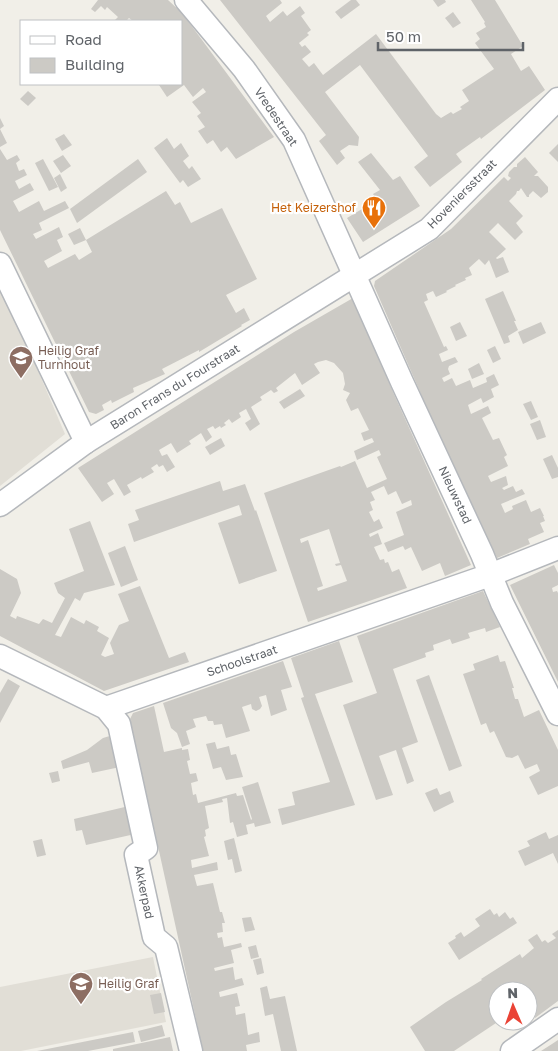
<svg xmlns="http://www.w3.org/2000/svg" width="558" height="1051" viewBox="0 0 558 1051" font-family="'Golos Text',sans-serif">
<rect width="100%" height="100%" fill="#f1efe8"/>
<!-- education -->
<g fill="#e1ded6">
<path d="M0,289L18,324L65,434L0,486Z"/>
<path d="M153,957L166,1022L21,1051H0V987Z"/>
</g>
<!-- building -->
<g fill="#cccac5" fill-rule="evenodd">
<path d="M98,0H168L182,13L274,137L236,159L227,147L221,152L213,140L207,144L198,131L205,127L197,116L201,113L192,102L206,92L203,88L193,97L184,85L167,97L159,85L161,84H181V21H133L129,18L126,21H114L118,17L107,7L105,10L101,6L95,12L91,9Z"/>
<path d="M220,0H280L282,3L266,16L270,22L283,11L287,16L300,6L305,13L301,16L311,30L307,33L309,35L299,43L302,47L305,45L311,52L302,59L309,67L314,63L323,75L376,34L436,114L441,118L451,112L453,114L462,109L460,107L469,101L462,90L494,69L475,43L480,39L476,33L486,27L484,23L485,22L471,0H495L523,46L511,54L521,71L529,66L545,90L481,139L480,137L456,154L462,162L430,187L414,167L428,156L360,65L325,92L359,137L358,146L349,145L340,151L345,158L337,165L319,141L326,135Z"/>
<path d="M351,0H356L360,5L341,19L335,12Z"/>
<path d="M433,0H445L446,2L438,7Z"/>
<path d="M453,12L461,23L453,28L445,18Z"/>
<path d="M28,91L36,98L28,106L20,99Z"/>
<path d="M0,118L4,126L0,129L7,143L0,147Z"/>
<path d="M64,134L72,145L62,151L55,139Z"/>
<path d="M167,138L174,149L181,143L189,156L183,161L189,169L192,166L201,179L188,187L183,180L180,183L154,148Z"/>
<path d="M558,144V162L549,153Z"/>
<path d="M0,149L7,160L17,155L20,160L16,163L19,171L24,169L27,175L15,181L19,189L30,183L34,190L13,201L19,212L39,201L44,211L65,201L69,208L39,223L42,230L33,234L36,239L59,227L63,237L57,240L62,251L44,261L48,268L75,254L79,260L92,252L86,240L74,245L68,234L80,228L86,240L166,191L175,205L180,202L191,223L222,208L257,279L226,295L236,313L244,308L250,320L241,325L242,326L199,352V350L162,369L165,374L133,388L134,392L112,403L111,400L102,405L104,410L96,414L89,412L0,230Z"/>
<path d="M371,153L393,180L400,176L420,206L363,242L347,218L377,200L373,194L380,190L358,162Z"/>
<path d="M63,155L71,166L61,173L53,161Z"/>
<path d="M525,157L538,172L534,176H538L548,187V192L541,198L533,191L529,195V197H527L521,188L519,191H517L516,194L509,201L523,216L516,223L523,232L515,240L498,223L489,232L506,249L496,258L497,259L503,257L509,272L496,278L489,260L485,265L479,259L469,268L472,275L465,278L466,280L455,285L456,286L446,291L447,292L436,297L433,291L426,294L428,300L424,302L444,347L446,346L448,350L439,354L442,362L455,357L458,362L449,366L448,369L450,374L442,378L444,382L452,378L456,386L470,380L473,388L487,382L486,378L494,374L499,385L491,389L494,397L483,403L481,398L468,405L471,414L488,406L491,413L482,418L493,440L499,438L507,455L504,457L508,466L488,476L491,482L506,476L508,485L502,488L504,490L513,486L516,492L522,489L525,494L501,504L505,513L513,509L512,506L526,500L531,512L540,508L544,516H543L545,521L540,523L544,532L528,539L530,544L497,558L424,401L374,286L375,281L451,229L504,177L508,181L511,178L508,176L509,172L514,167H517V164Z"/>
<path d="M43,159L58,187L49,191L35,163Z"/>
<path d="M138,159L147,172L77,223L70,209Z"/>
<path d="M60,174L67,188L61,192L54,178Z"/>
<path d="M503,291L516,321H514L518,330L508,336L510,342L504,344L485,299Z"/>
<path d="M353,298L393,392L471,565L445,576L440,563L422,571L411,547L405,550L403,546L388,552L384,543L404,535L396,512L412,505L411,500L402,504L396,491L388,495L384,486L371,492L375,500L370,502L373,510L369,512L374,522L379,519L383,528L369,534L370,537L378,533L382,544L374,547L380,560L384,559L385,563L388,562L392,572L399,569L407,588L308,622L264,493L340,466L341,467L355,461L367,488L387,479L377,457L381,455L379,450L357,460L354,451L374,442L372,438L364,441L361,433L369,430L358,408L351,411L346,400L350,393L343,390L345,384L343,373L334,363L326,360L318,362L314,364L320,373L302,385L295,373L276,388L278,391L274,393L271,390L260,397L262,400L251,407L260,424L250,431L245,423L251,419L246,409L239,413L241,417L232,423L229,419L224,423L226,425L221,428L220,426L215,429L213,426L207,429L212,437L206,442L201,433L189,441L191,444L177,453L171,443L159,450L162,456L167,454L175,467L167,472L163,465L159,467L157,464L151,468L154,472L142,479L141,477L127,485L131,492L124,496L114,479L107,483L114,494L102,502L78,468L294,332ZM329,529L340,563L335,564L336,566L341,565L347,581L318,591L317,588L323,586L308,540L301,543L300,539Z"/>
<path d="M460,322L467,336L456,341L450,327Z"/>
<path d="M541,322L546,333L523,344L518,332Z"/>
<path d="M495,346L501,359L493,363L487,350Z"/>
<path d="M479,363L484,374L472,379L468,369Z"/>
<path d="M300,389L305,396L284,409L279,402Z"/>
<path d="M531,401L538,417L531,420L523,404Z"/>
<path d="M540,420L546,437L537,440L530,424Z"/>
<path d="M221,438L225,446L210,455L205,447Z"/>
<path d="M552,455L558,468V477L552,479L543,459Z"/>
<path d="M220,481L223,491L245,484L255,511L256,510L277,571L239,584L218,523L242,515L239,505L134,542L128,524L139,520L135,510Z"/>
<path d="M90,521L115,585L84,593L80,601L75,598L55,635L61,637L71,617L84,624L86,620L99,627L97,631L109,638L101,655L105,657L114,654L110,643L119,625L129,621L118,594L140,586L169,658L185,652L189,662L104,691L0,636V569L17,579L21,593L10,616L16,619L17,616L39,624L43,619L52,623L65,598L58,593L54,583L84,571L69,529Z"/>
<path d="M125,546L138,580L121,587L108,553Z"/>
<path d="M554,565L558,573V585L552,588L553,592L557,591L558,593V682L510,585Z"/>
<path d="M483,591L500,627L486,632L485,628L468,633L470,638L452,644L450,639L433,645L434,650L425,653L426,657L393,669L418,742L402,748L414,781L407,784L396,750L379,756L393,795L376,800L343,705L377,693L357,636Z"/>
<path d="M339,641L353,682L315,694L355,805L282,825L278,809L295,805L292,792L330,782L301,698L304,697L291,658Z"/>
<path d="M498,655L500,662L505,661L514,688H512L515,699H518L524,717L539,710L558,750V786L538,795L529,777L540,771L537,764L525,769L518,755L512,758L506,757L494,731L490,733L486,723L481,725L463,674L475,670L473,664Z"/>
<path d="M283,661L292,687L281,690L287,710L271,716L266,695L259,697L262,706L260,709L256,711L252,709L251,704L242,707L250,731L226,738L222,724L214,725L213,721H208L206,716L193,719L196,727L186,731L190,744L182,747L177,733L171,728L163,703Z"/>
<path d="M429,675L462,766L449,771L416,680Z"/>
<path d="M8,679L20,686L0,723V693Z"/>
<path d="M154,706L164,752L182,748V750L188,749L190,760L187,761L190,774L196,773L198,781L191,783L193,795L196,794L198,803L236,793L237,796L243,795L251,820L252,819L242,787L258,782L271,823L255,827L254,823L246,825L248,834L237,837L233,822L230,823L227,798L222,799L223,802L205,806L209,828L205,830L206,836L204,837L209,856L191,860L192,868L217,862L218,870L194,875L197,886L213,883L220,912H222L225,923H222L223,932L217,933L218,938L222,937L224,947L241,943L242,947L231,950L234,963L214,968L215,971L233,967L235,980L242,978L244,985L219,992L220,997L237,993L240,1006L235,1007L236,1015L245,1013L248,1035L259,1032L260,1042L246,1045L247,1051H203L130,719L133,713Z"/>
<path d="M113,735L120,767L92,773L89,762L63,769L61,761L87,750L103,738Z"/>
<path d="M215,742L217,749L229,746L231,755L236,754L243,777L226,780L221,767L213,769L206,744Z"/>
<path d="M58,771L60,781L52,783L49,773Z"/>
<path d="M437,788L440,795L450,791L454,802L434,812L425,793Z"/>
<path d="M129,806L135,834L86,845L82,830L76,831L74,819Z"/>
<path d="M546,832L549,839L558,835V864L553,853L525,866L518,851L530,846L527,841Z"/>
<path d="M234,838L242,871L235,873L232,859L228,860L224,841Z"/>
<path d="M42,839L46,855L37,857L33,841Z"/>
<path d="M490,909L494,915L497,913L499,917L505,912L510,919L513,917L517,923L459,960L448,943L456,938L455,936L461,932L464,937L480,926L475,919Z"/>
<path d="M251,917L255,930L245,932L242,918Z"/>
<path d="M558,930V1001L535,1018L528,1008V991H498V1020L495,1022L496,1023L454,1051H425L410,1027L446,1002L482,980L481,979L520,954L522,958L534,948L528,940L537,934L542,942L545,940L548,943L556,938L552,934Z"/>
<path d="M256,945L259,957L251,959L248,947Z"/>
<path d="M261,958L264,973L257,975L253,960Z"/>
<path d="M267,986L270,999L285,996L297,1051H281L273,1014L265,1016L260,988Z"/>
<path d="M161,993L165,1012L154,1014L150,995Z"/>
<path d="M162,1025L165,1036L141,1042L138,1031Z"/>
<path d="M133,1032L135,1042L88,1051H37Z"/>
<path d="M170,1037L173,1051H113V1049Z"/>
<path d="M558,1040V1051H541L552,1044Z"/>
</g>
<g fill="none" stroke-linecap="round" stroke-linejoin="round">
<defs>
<g id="minor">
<path d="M186,0L244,69L294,140L402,382L482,554L502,603L558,714"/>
<path d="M0,264L86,442"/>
<path d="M0,505L86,442L429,229L558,99"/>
<path d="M0,656L106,708L119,724L146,848L136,855L154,937L166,947L191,1051"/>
<path d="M106,708L490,575L558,548"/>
<path d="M512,1051L558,1019"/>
</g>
</defs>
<!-- minor casing -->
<use href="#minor" stroke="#b5b8bc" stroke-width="25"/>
<!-- minor -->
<use href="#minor" stroke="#fff" stroke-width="22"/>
</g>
<!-- icons -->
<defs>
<symbol id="restaurant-pin" viewBox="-11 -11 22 30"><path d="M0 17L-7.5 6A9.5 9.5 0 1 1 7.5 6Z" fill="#e8710a" stroke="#fff"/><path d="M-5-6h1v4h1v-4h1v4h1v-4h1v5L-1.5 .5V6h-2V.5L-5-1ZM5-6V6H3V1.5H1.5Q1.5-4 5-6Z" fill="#fff"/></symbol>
<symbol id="school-pin" viewBox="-11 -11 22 30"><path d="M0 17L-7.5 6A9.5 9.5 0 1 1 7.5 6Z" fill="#8d6e63" stroke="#fff"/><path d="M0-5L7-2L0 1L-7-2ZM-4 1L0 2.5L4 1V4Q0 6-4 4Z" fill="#fff"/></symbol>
</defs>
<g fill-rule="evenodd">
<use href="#restaurant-pin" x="360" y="194" width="28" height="38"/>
<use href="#school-pin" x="7" y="344" width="28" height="38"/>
<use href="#school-pin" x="67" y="970" width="28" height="38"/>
</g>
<g text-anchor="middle" stroke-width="4.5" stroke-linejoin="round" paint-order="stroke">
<!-- street labels -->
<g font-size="12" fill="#5f6368" stroke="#fff">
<text transform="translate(276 117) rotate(56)" y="4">Vredestraat</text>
<text transform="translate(462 194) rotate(-45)" y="4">Hoveniersstraat</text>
<text transform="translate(175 387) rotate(-32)" y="4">Baron Frans du Fourstraat</text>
<text transform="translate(455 495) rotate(65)" y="4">Nieuwstad</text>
<text transform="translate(242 661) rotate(-19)" y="4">Schoolstraat</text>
<text transform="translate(144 892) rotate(78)" y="4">Akkerpad</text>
</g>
<!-- food labels -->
<g font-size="12" fill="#c56008" stroke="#fff" text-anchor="end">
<text x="356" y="212">Het Keizershof</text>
</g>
<!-- education labels -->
<g font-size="12" fill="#785e54" stroke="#fff" text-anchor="start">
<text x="38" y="355">Heilig Graf<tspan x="38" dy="14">Turnhout</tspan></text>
<text x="98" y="988">Heilig Graf</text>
</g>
</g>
<!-- legend -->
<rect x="20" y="20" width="162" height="65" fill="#ffffff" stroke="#bfc1c3"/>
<rect x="30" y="36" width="25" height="8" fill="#ffffff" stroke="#bfc1c3"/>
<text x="65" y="45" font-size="15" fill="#5f6368">Road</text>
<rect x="30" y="58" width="25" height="15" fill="#cccac5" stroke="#bfc1c3"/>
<text x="65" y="70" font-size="15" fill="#5f6368">Building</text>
<!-- north arrow -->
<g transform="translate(513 1006) rotate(358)"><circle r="24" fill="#ffffff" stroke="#bfc1c3"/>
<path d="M0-4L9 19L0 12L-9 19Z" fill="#ea4335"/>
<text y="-8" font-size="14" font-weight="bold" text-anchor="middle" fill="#5f6368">N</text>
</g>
<!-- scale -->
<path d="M378 42v8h145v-8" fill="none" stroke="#5f6368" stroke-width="2.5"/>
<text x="386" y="42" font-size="15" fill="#5f6368" stroke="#ffffff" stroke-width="4" paint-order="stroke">50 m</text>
</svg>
